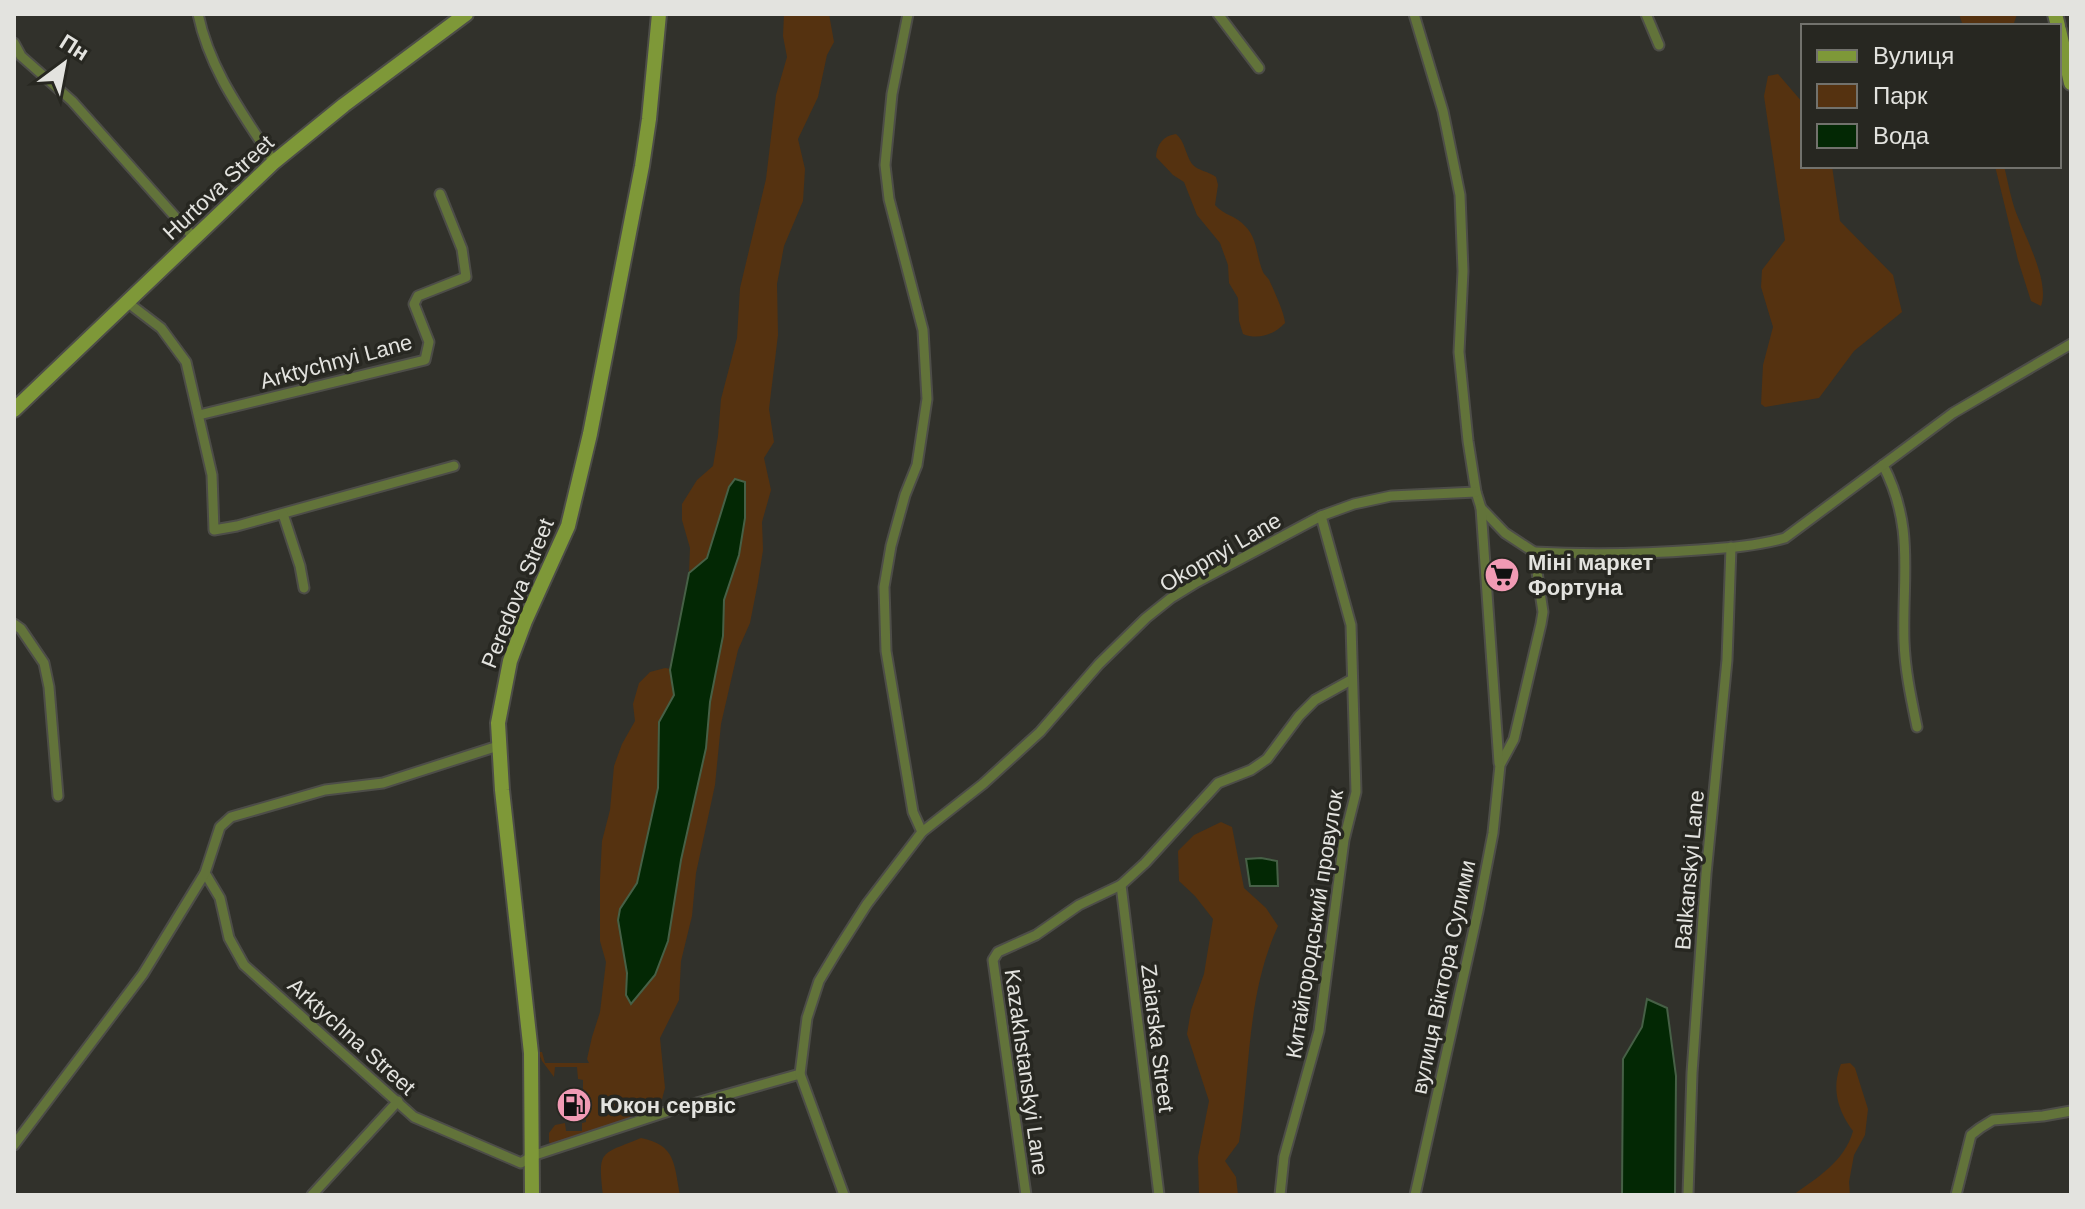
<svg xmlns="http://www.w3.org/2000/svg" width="2085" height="1209" viewBox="0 0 2085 1209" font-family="Helvetica,sans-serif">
<rect width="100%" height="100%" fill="#31312b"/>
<!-- green -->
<g fill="#553210">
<path d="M784,14H829L834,42L827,55L818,97L798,139L805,169L803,201L784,246L777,284L778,335L769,409L774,442L764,458L771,490L762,522L763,550L758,582L750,623L738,650L721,724L715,785L696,873L692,916L681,961L679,1000L660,1038L665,1088L661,1103L651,1113L553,1146L549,1142V1133L555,1125L565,1123L566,1131H582V1123L586,1122V1119H583V1080L578,1079L577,1067H555L554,1077L542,1061L538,1052H542L545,1063H589L587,1059L592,1037L600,1012L606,962L600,941V879L602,841L610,810L614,766L622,744L635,721L633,704L639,683L650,672L665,668L671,669L689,573L690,548L682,520V504L697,480L713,466L718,436L721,399L737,338L740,288L766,179L776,95L787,57L783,36Z"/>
<path d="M1959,14H2017L2013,26H1963Z"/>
<path d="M1778,74L1803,103V166H1832L1840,221L1893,275L1902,312L1854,351L1819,398L1765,407L1761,404L1763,365L1773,327L1761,287L1762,270L1785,240L1764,96L1768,76Z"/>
<path d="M1176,134C1185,141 1185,154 1192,164C1198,171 1208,171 1216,177L1218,185L1215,205C1223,215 1237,216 1245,226C1258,239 1256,256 1263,272C1265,276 1269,278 1270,282C1274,290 1285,315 1285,323C1274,335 1258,340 1243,334L1239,321L1238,298L1229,283L1228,265L1220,243L1197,215L1184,182L1173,175L1156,157C1157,144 1163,136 1176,134Z"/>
<path d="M1995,166H2004C2008,182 2011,200 2017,215C2026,238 2050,283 2041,306L2031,301L2018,260Z"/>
<path d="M1221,822L1232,827L1244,888L1266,908L1278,926C1246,996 1251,1068 1239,1142L1225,1161L1236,1177L1238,1195H1199L1198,1157L1209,1101L1187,1034L1191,1010L1204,974L1213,919L1195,896L1179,881L1178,851L1194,835Z"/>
<path d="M1850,1063L1855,1068L1868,1109L1865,1135L1854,1155L1849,1182L1850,1195H1793C1817,1178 1845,1161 1853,1131C1838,1111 1831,1088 1841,1064Z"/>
<path d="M641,1138C676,1145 674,1164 680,1195H603C598,1149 600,1155 641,1138Z"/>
</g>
<!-- water -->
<g fill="#032804" stroke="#466046" stroke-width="2">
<path d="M735,479L745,482V518L739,555L724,600L723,636L710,702L706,748L681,860L668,941L655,975L631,1004L626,995L627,973L618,920L620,909L637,883L658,788L659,722L674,695L670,670L689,573L707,558L729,487Z"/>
<path d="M1261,858L1277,861L1278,886H1250L1246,859Z"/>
<path d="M1647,999L1667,1008L1676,1076L1675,1195H1622L1623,1059L1642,1027Z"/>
</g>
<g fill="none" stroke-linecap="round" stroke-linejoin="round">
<defs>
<g id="street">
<path d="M198,14C210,71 243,114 274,162"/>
<path d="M908,14L892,94L885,165L889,199L923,330L927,399L917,465L905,495L891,546L884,587L886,651L913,812L922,832"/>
<path d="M1218,14L1259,68"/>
<path d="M1414,14L1443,111L1460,195L1463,271L1459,352L1468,441L1476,492L1481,508L1505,533L1534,552L1543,612L1541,624L1514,739L1500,765L1493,833L1478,911L1415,1195"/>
<path d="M1646,14L1659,45"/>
<path d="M14,43L21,56L72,101L195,239"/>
<path d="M127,302L161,328L186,362L212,475L214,530L237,526L454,466"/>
<path d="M199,415L425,360L429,342L414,304L418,296L466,277L462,249L440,194"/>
<path d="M1883,465C1915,527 1902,575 1904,641C1905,670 1911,698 1917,727"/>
<path d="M1481,508L1499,763"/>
<path d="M283,514L300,566L304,588"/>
<path d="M1534,552C1589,555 1643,554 1698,550C1728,548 1756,546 1785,538L1953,413L2071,344"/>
<path d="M14,624L21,629L44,663L49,687L58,796"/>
<path d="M205,873L220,898L229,938L244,965L414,1117L521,1163L532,1156L672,1110L800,1074"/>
<path d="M1121,885L1159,1195"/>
<path d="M14,1145L143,974L205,873L220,827L231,817L325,790L383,783L498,746"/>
<path d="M312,1195L398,1101"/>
<path d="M844,1195L800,1074L807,1018L819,981L837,951L867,904L922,832L983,784L1040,732L1099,664L1146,618L1171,598L1197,582L1321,516L1354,504L1391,496L1476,492"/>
<path d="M1026,1195L993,960L998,952L1036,935L1079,905L1121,885L1145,863L1218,783L1251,770L1267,759L1299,716L1315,700L1351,680"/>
<path d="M1280,1195L1284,1157L1319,1031L1344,840L1356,792L1351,625L1321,516"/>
<path d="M1688,1195L1692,1073L1706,874L1727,660L1731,547"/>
<path d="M1956,1195L1971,1135L1980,1128L1993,1120L2043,1116L2071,1111"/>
</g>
<g id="secondary">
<path d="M2055,14L2058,26"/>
<path d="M2059,30L2071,83"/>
<path d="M14,410L274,162L344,105L466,14"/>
<path d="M532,1195L531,1053L502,790L498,723L510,661L525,621L568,526L590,434L642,166L649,119L659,14"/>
</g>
</defs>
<!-- street casing -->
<use href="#street" stroke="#4d4d48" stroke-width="13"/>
<!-- secondary casing -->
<use href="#secondary" stroke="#4d4d48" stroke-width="18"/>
<!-- street -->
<use href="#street" stroke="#62733a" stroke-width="9"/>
<!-- secondary -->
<use href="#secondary" stroke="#7e9838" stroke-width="14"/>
</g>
<!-- icons -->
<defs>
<symbol id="supermarket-disc" viewBox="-11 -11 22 22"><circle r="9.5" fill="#f19ab4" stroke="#272721"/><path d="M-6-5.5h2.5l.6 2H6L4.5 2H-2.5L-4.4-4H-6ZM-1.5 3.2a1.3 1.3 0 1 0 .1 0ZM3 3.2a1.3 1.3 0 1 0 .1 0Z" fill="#111"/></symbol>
<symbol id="fuel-disc" viewBox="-11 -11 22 22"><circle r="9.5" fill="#f19ab4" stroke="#272721"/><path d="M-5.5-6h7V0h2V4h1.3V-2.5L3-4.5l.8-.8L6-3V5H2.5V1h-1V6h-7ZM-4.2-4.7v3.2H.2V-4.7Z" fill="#111"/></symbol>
</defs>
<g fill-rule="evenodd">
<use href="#supermarket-disc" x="1482" y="555" width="40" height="40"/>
<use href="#fuel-disc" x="554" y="1085" width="40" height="40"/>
</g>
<g text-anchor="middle" stroke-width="7" stroke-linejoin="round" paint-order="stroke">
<!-- street labels -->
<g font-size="22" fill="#e3e3df" stroke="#272721">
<text transform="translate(218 187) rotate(-43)" y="8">Hurtova Street</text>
<text transform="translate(336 361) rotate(-15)" y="8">Arktychnyi Lane</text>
<text transform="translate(1220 552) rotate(-30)" y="8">Okopnyi Lane</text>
<text transform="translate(517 593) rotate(-68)" y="8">Peredova Street</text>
<text transform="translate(1689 870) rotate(-85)" y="8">Balkanskyi Lane</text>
<text transform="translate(1314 924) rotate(-81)" y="8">Китайгородський провулок</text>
<text transform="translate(1443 977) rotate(-78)" y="8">вулиця Віктора Сулими</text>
<text transform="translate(352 1036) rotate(42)" y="8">Arktychna Street</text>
<text transform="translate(1158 1038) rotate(83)" y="8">Zaiarska Street</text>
<text transform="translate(1027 1072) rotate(82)" y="8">Kazakhstanskyi Lane</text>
</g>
<!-- poi labels -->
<g font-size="22" font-weight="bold" fill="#e3e3df" stroke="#272721" text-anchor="start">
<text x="1528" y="570">Міні маркет<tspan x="1528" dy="25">Фортуна</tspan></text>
<text x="600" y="1113">Юкон сервіс</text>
</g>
</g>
<!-- border -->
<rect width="2085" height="1209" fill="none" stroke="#e3e3df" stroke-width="32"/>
<!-- legend -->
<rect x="1801" y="24" width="260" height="144" fill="#272721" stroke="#72726d" stroke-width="2"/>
<rect x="1817" y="50" width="40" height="12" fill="#7e9838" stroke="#72726d" stroke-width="2"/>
<text x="1873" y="64" font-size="24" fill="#e3e3df">Вулиця</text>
<rect x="1817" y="84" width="40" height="24" fill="#553210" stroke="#72726d" stroke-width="2"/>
<text x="1873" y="104" font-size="24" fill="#e3e3df">Парк</text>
<rect x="1817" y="124" width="40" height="24" fill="#032804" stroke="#72726d" stroke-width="2"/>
<text x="1873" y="144" font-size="24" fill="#e3e3df">Вода</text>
<!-- north arrow -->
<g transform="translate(64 64) rotate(32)" stroke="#272721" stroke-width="6" paint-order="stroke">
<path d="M0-6L14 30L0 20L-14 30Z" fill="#e3e3df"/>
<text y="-12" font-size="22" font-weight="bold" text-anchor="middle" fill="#e3e3df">Пн</text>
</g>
</svg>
